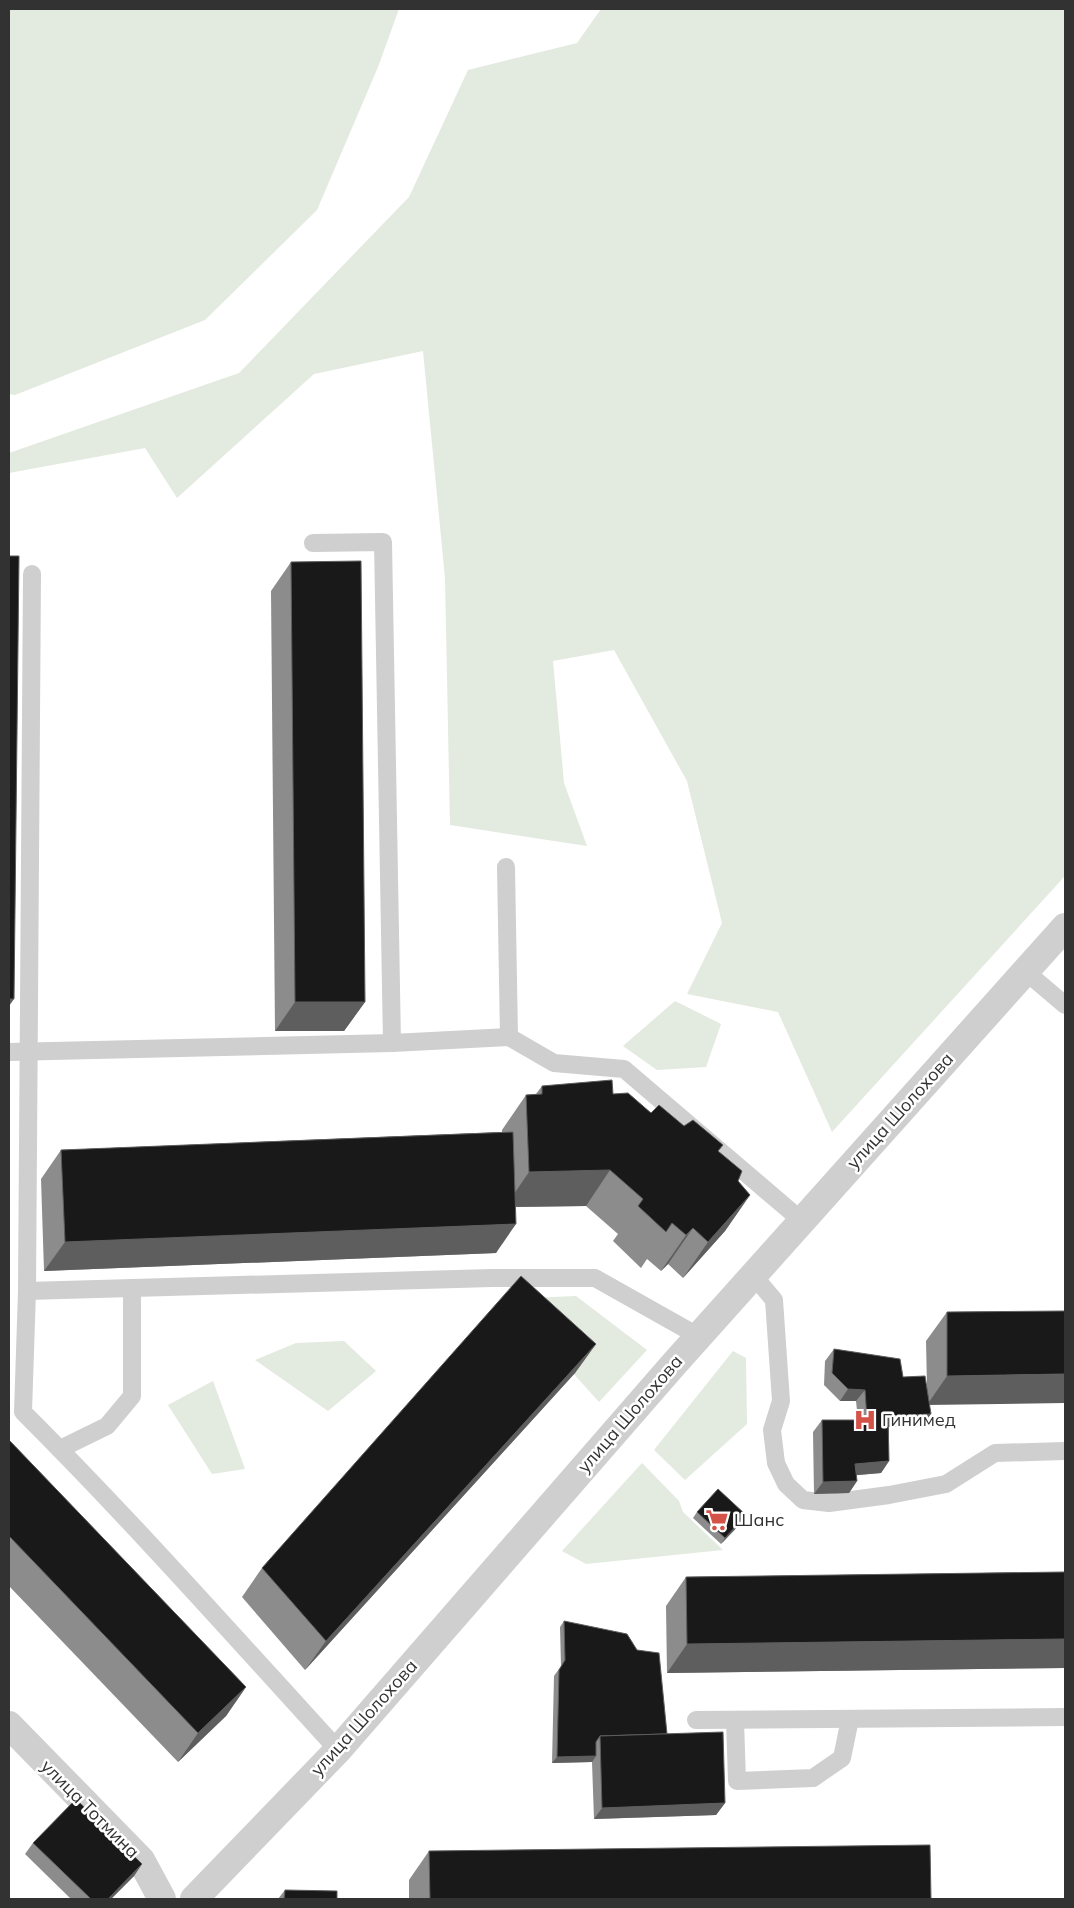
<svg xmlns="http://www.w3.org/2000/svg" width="1074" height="1908" viewBox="0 0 1074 1908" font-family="Mulish,sans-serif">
<rect width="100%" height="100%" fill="#fff"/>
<!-- green -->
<g fill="#e3eadf">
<path d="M9,9H399L378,67L317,210L205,320L15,395L9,394Z"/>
<path d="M601,9H1065V876L832,1132L778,1012L687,994L722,923L687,781L614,650L553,661L564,783L587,846L450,825L445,578L423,351L314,374L177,498L145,448L9,473V453L239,373L409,197L468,70L577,43Z"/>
<path d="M675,1001L721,1024L706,1067L657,1070L623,1046Z"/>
<path d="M576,1296L647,1350L599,1402L506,1299Z"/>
<path d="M344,1341L376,1371L328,1411L255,1360L296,1343Z"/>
<path d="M733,1351L746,1358L747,1424L685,1480L654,1450Z"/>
<path d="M213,1381L245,1469L212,1474L168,1405Z"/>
<path d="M642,1463L679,1501L683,1512L723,1550L586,1564L562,1551Z"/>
</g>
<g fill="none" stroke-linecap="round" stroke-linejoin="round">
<!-- lane -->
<g stroke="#cfcfcf" stroke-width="18">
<path d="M313,543L383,542L392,1043"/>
<path d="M32,574L27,1291L492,1278H595L698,1336"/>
<path d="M506,867L509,1037"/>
<path d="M1025,971L1065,1005"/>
<path d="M9,1052L392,1043L509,1037L554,1063L624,1069L802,1221"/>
<path d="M753,1275L774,1300L781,1401L772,1430L776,1463L786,1484L803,1500L829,1503L889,1495L946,1484L995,1453L1065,1451"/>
<path d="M27,1291L23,1412C132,1521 234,1636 338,1750"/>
<path d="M60,1449L107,1426L132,1396V1288"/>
<path d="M696,1720L1065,1717"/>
<path d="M735,1720L737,1781L813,1778L842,1758L850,1719"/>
</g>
<!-- street -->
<g stroke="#cfcfcf" stroke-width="28">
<path d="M9,1725L141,1860L162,1899"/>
<path d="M194,1899L338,1750L674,1364L1065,927"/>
</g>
</g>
<!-- wall -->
<g fill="#8c8c8c">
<path d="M291,562L365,1002L344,1031H275L271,591Z"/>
<path d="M542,1086L613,1094L651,1113L684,1126L718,1152L738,1181L750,1195L725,1231L683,1278L668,1264L661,1271L647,1259L641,1268L613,1241L618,1234L586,1206L516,1207L496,1253L44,1271L41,1179L61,1150L502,1132V1130L526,1095L536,1094Z"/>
<path d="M1065,1311L929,1405L923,1426L889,1427V1461L881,1473L857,1475V1481L849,1493L814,1494L813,1432L822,1420H858L856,1401H840L824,1385L825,1361L834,1349L927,1387L926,1341L947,1312Z"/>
<path d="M596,1344L575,1373L305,1670L242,1597L262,1568Z"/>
<path d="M9,1440L246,1687L226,1716L178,1762L9,1586Z"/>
<path d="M697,1512L746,1515L742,1522L721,1544L693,1518Z"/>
<path d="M1065,1572V1668L667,1673L666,1606L686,1577Z"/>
<path d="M564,1621L667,1734L725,1803L716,1815L594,1819L592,1762L552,1763L554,1676L561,1666L560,1627Z"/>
<path d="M33,1843L142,1864L134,1876L111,1899H71L25,1854Z"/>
<path d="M429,1851L931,1899H409V1880Z"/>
<path d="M285,1890L337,1899H278Z"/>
</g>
<!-- shaded-wall -->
<g fill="#5e5e5e">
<path d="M9,999H14L9,1006Z"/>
<path d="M295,1002H365L344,1031H275Z"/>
<path d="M610,1170L586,1206L505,1207L529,1172Z"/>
<path d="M750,1195L725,1231L683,1278L708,1242Z"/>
<path d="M516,1224L496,1253L44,1271L65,1242Z"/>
<path d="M693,1228L668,1264L661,1271L686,1235Z"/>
<path d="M596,1344L575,1373L305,1670L326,1641Z"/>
<path d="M1065,1374V1403L927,1405L947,1376Z"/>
<path d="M848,1389L865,1390L856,1401H840Z"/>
<path d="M931,1414L923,1426L880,1427L888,1416Z"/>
<path d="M889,1461L881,1473L847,1476L855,1464Z"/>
<path d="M857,1481L849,1493L814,1494L823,1482Z"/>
<path d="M746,1515L742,1522L721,1544L725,1538Z"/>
<path d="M1065,1639V1668L667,1673L687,1644Z"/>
<path d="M246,1687L226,1716L178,1762L198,1733Z"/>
<path d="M596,1756L592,1762L552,1763L557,1757Z"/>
<path d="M725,1803L716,1815L594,1819L602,1808Z"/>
<path d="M142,1864L134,1876L111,1899H108Z"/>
</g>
<!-- building -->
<g fill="#191919" stroke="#5e5e5e">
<path d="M9,556H19L14,999H9Z"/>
<path d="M361,561L365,1002H295L291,562Z"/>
<path d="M612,1080L613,1094L628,1093L651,1113L659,1105L684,1126L693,1120L723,1145L718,1151L742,1171L738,1181L750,1195L708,1242L693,1228L686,1235L672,1223L666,1232L638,1206L643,1199L610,1170L529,1172L526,1095L542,1094V1086Z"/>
<path d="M513,1132L516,1224L65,1242L61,1150Z"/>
<path d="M521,1276L596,1344L326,1641L262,1568Z"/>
<path d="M1065,1311V1374L947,1376V1312Z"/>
<path d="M834,1349L900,1359L903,1377L925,1376L931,1414L888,1416L889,1461L855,1464L857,1481L823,1482L822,1420H867L865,1390L848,1389L832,1373Z"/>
<path d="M9,1440L246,1687L198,1733L9,1536Z"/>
<path d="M718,1489L746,1515L725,1538L697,1512Z"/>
<path d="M1065,1572V1639L687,1644L686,1577Z"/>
<path d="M564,1621L627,1634L637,1650L659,1653L667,1734L600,1736L596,1742V1756L557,1757L559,1670L565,1660Z"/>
<path d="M723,1732L725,1803L602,1808L600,1736Z"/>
<path d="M76,1799L142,1864L108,1899H91L33,1843Z"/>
<path d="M930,1845L931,1899H430L429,1851Z"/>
<path d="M285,1890L337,1891V1899H284Z"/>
</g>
<!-- icons -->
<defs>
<symbol id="hospital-bare" viewBox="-9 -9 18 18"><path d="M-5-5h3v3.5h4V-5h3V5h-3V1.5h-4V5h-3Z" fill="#d45348" stroke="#fff" stroke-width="2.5" paint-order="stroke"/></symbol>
<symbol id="supermarket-bare" viewBox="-9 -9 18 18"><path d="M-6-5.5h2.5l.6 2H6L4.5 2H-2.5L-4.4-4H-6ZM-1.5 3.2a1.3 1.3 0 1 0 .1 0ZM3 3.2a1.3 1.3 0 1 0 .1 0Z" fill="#d45348" stroke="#fff" stroke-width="2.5" paint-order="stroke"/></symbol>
</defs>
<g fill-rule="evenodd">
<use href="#hospital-bare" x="849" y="1404" width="32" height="32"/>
<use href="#supermarket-bare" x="701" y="1504" width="32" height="32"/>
</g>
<g text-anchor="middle" stroke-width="5" stroke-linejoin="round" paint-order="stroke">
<!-- street labels -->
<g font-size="18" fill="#323232" stroke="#fff">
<text transform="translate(900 1111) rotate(-48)" y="6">улица Шолохова</text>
<text transform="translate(630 1414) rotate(-49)" y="6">улица Шолохова</text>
<text transform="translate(364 1718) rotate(-48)" y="6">улица Шолохова</text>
<text transform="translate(90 1809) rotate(45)" y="6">улица Тотмина</text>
</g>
<!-- poi labels -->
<g font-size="18" fill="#323232" stroke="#fff" text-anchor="start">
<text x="882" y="1426">Гинимед</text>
<text x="734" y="1526">Шанс</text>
</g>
</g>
<!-- border -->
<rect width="1074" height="1908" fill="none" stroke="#323232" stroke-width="20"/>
</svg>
